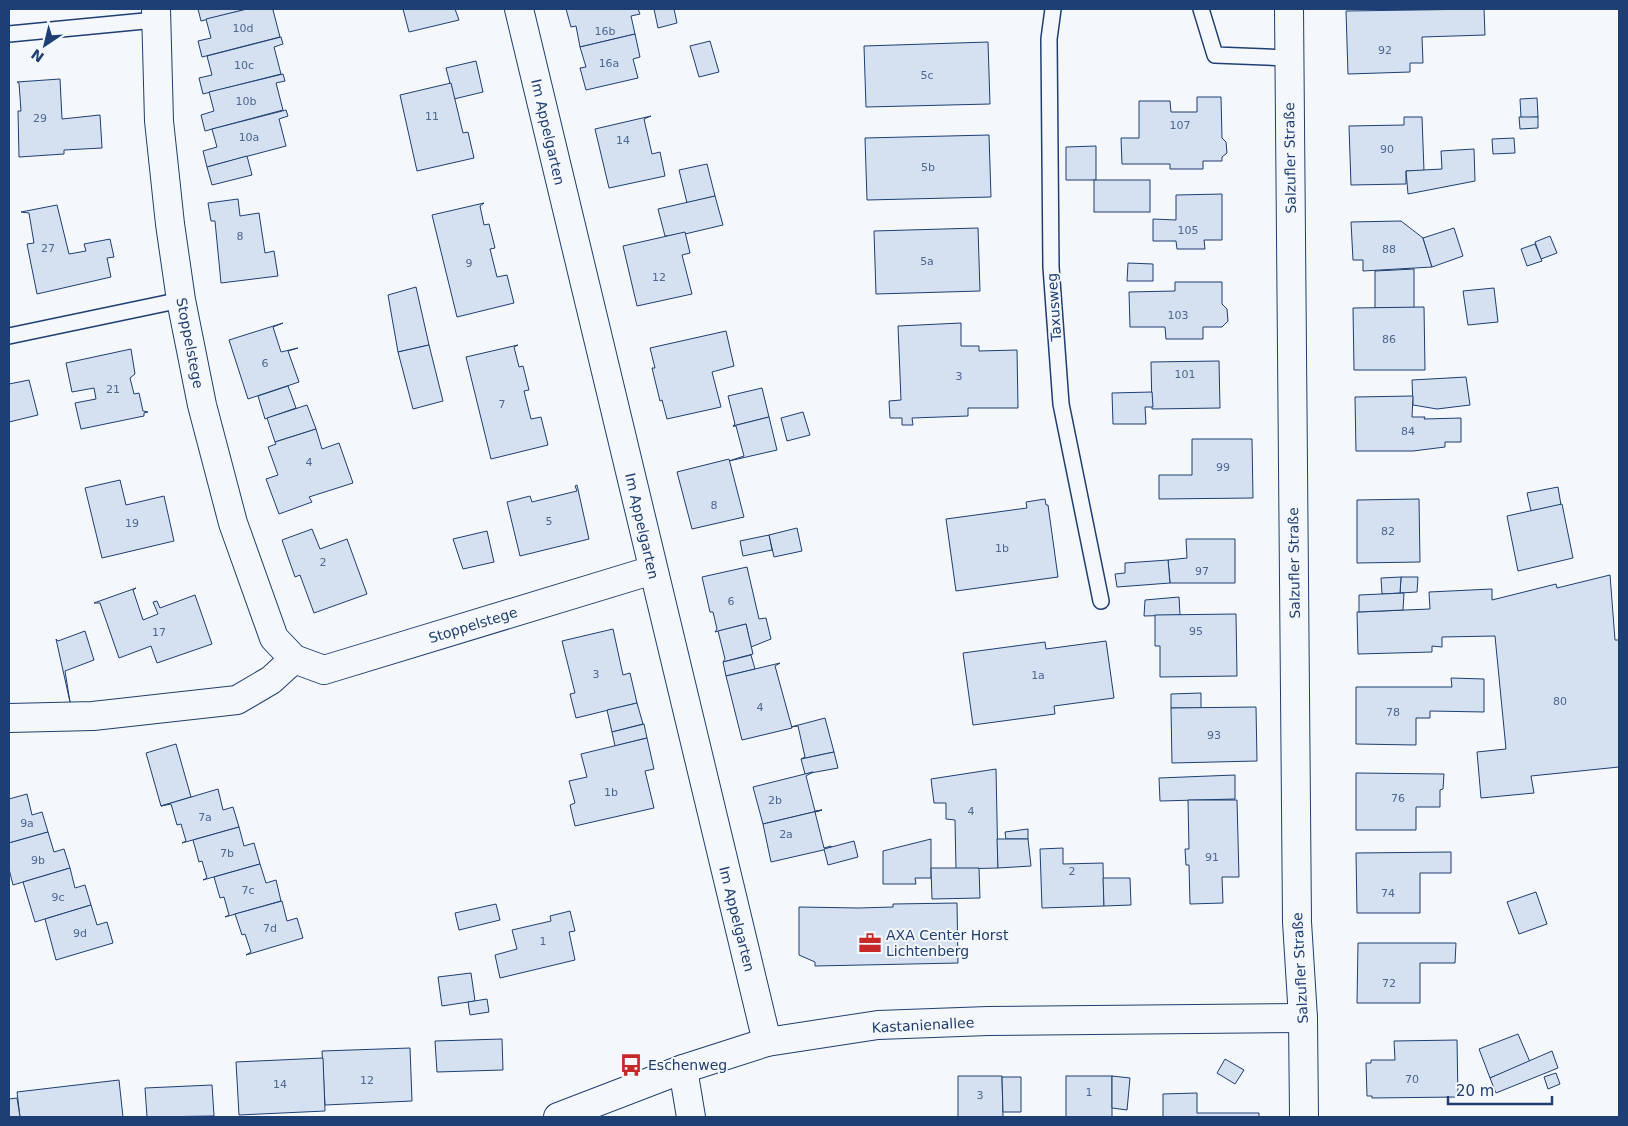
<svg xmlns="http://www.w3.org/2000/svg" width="1628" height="1126" viewBox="0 0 1628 1126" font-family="'DejaVu Sans',sans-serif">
<rect width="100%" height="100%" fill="#f4f7fb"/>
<!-- building -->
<g fill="#d5e0f0" stroke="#1d3f73">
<path d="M198,9H247L201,21Z"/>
<path d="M247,9H276L273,10L280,37L202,57L198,41L211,38L206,19Z"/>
<path d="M403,9H455L459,20L409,32Z"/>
<path d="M566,9H638L640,14L631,16L635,34L580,47L576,26L571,27Z"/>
<path d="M654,9H674L677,23L658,28Z"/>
<path d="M1484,9L1485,35L1422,37L1423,63H1410V72L1348,74L1346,11Z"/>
<path d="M635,34L640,57L633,59L638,78L586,90L580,68L586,67L580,47Z"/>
<path d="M281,37L283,44L274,47L281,74L203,94L199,78L212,75L207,56Z"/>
<path d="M710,41L719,72L699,77L690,46Z"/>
<path d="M988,42L990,104L866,107L864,46Z"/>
<path d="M476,61L483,92L454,99L446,68Z"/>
<path d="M283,74L285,81L276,83L283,110L205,131L201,115L214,111L209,92Z"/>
<path d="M60,79L62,119L100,115L102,148L64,150V154L19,157L18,111H21L19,83L17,82Z"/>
<path d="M451,83L463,133L468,132L474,158L417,171L400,95Z"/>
<path d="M1197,97H1221L1222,138L1226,142L1227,153L1222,157V161H1203V169H1170V164H1122L1121,138H1139V101H1170L1171,112H1197Z"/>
<path d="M1537,98L1538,117L1521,118L1520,99Z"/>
<path d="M286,110L288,116L279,119L286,146L207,167L203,151L217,147L212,129Z"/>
<path d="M651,116L644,119L652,154L660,152L665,176L609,188L595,129Z"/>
<path d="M1404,117H1422L1424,171H1406V184L1351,185L1349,126L1404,125Z"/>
<path d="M1519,117H1538V128L1520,129Z"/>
<path d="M989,135L991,197L867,200L865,138Z"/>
<path d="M1514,138L1515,153L1493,154L1492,139Z"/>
<path d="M1096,146V180H1066V147Z"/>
<path d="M1474,149L1475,181L1408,194L1406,171L1442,169L1441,151Z"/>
<path d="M247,156L252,175L212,185L207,167Z"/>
<path d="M707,164L715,196L687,203L679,170Z"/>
<rect x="1094" y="180" width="56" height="32"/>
<path d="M1222,194V240H1204L1205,249H1177L1176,241H1153V219L1176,220V195Z"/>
<path d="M715,196L723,225L685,234L665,236L658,209Z"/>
<path d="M238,199L240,216L259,213L265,253L274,251L278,276L221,283L215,221H211L208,203Z"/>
<path d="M484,203L480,206L484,225L489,224L495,248L490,249L497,277L507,275L514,303L457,317L432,215Z"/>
<path d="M57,205L69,254L86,251L84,244L110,239L114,257L107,258L111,277L37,294L27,244L34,243L29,213L21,212Z"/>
<path d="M1401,221L1423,238L1432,267L1363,271V260H1353L1351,222Z"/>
<path d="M978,228L980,291L876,294L874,231Z"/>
<path d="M1454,228L1463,256L1432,267L1423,238Z"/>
<path d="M685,232L690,253L682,255L692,294L637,306L623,246Z"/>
<path d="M1550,236L1557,253L1541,259L1535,242Z"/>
<path d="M1535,244L1542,261L1527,266L1521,249Z"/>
<path d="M1128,263L1153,264V281H1127Z"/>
<path d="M1414,269V308H1375V271Z"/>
<path d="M1175,282H1222V304L1227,309L1228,321L1222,327H1203V339H1166L1165,327H1130L1129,292L1175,291Z"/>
<path d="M416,287L429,345L398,352L388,295Z"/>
<path d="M1494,288L1498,322L1468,325L1463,291Z"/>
<path d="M1424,307L1425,370H1354L1353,308Z"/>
<path d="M283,323L273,327L281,352L298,348L288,351L299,382L248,399L229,340Z"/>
<path d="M961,323V346H979V351L1017,350L1018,408H968V416L912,418L913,425H902V418H890L889,401L901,400L898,326Z"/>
<path d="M726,331L734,366L712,372L721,407L667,419L662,400L660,401L652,368H655L650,348Z"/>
<path d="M429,345L443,401L413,409L398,352Z"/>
<path d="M518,345L514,347L519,367L523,366L529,390L524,391L531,419L541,417L548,445L491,459L466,357Z"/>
<path d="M131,349L135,374L130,378L134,394L139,393L143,411L148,412L144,413V416L81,429L75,403L96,399L94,388L72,392L66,363Z"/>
<path d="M1219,361L1220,408L1152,409L1151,362Z"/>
<path d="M1466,377L1470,405L1437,409L1413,405L1412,380Z"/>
<path d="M29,380L38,415L9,422V384Z"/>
<path d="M288,386L296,408L265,419L258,396Z"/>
<path d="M762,388L769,417L733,426L735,424L728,396Z"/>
<path d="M1152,392L1153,407H1145L1146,424H1113L1112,393Z"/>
<path d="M1413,396L1412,417H1425L1424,419L1461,418V442H1445V447L1413,451H1356L1355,397Z"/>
<path d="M307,405L316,429L275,442L267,418Z"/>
<path d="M803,412L810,435L787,441L781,418Z"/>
<path d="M769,417L777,450L729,461L744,456L736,426H733Z"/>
<path d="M316,429L322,449L339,443L353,483L309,497L312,502L279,514L266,479L278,475L268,447L276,444L275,442Z"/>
<path d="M1192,439H1252L1253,498L1159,499V475H1192Z"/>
<path d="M729,459L744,517L692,529L677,472Z"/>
<path d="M120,480L126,505L164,496L174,541L102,558L85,488Z"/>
<path d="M577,485L589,539L520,556L507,502L530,496L532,502L577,491L575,486Z"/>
<path d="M1558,487L1561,505L1531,511L1527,493Z"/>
<path d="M1045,499L1046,505H1048L1058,577L956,591L946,519L1027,508L1026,502Z"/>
<path d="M1419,499L1420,562L1357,563V500Z"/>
<path d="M1562,504L1573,558L1518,571L1507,516Z"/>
<path d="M797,528L802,551L774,557L769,535Z"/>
<path d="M312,529L320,549L347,539L367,594L314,613L300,575L295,577L282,540Z"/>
<path d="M487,531L494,562L463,569L453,539Z"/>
<path d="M769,535L772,550L743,556L740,541Z"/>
<path d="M1186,539H1235V583H1170L1168,560L1187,558Z"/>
<path d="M1168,560L1170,583L1117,587L1115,574L1125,573V563Z"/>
<path d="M747,567L759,619L766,618L771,639L751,647L746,624L715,632L717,629L713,612H710L702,577Z"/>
<path d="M1610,575L1615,640H1619V767L1531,776L1534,793L1481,798L1477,752L1506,749L1495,636L1442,637V647L1432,646V652L1358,654L1357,612L1430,609L1429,592L1492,589V600L1556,584L1557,588Z"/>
<path d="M1401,577H1418L1417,592L1400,593Z"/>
<path d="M1401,577L1400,593L1382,594L1381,578Z"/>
<path d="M136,588L133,590L143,620L158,614L153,602L157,601L160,608L195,595L212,644L157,663L151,646L119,658L100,603H94Z"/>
<path d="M1404,593L1403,610L1359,612V595Z"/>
<path d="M1179,597L1180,615L1144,616L1145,600Z"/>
<path d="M1236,614L1237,676L1160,677V646H1155V615Z"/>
<path d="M746,624L753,654L723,662L725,659L718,631Z"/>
<path d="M613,629L623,675L630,673L637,703L576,718L570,694L575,693L562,641Z"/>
<path d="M85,631L94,660L65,671L70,702L56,639L58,641Z"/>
<path d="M1106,641L1114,698L1054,706L1055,714L973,725L963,653L1045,642L1046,649Z"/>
<path d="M751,655L755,669L726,676L723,662Z"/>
<path d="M780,663L775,666L792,728L742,740L726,676Z"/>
<path d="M1451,678L1484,679V712L1430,711V718H1416V745L1356,744V687H1452Z"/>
<path d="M1201,693V708H1171V694Z"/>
<path d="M637,703L643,724L612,732L607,710Z"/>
<path d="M1256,707L1257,761L1172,763L1171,708Z"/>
<path d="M825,718L834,752L801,759L805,757L798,726L791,727Z"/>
<path d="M644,724L647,738L615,746L612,732Z"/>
<path d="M647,738L654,769L645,771L654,808L575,826L570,805L575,803L569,781L587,777L581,754Z"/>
<path d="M176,744L191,797L161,806L146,753Z"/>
<path d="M834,752L838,768L805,774L801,759Z"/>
<path d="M996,769L998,868L956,869L955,820L946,819V803H934L931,779Z"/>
<path d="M813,772L806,776L815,811L822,810L763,824L753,787Z"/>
<path d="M1356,773L1444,774L1443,789L1440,790V807H1416V830H1356Z"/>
<path d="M1235,775V799L1160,801L1159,778Z"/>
<path d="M218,789L223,810L233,807L239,827L182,843L186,841L181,824L177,825L171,804L161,806Z"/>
<path d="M27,794L32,815L42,812L48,832L9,843V799Z"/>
<path d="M1188,800H1237L1239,877H1222L1223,903L1190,904L1189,865H1186L1185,849H1189Z"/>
<path d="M822,810L815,812L824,848L831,846L832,848L771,862L763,824Z"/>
<path d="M239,827L244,846L254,843L260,864L203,880L207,878L202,861L199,862L193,840Z"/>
<path d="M1028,829V839H1006L1005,832Z"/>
<path d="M48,832L54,852L64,849L70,868L13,885L9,869V843Z"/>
<path d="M931,839V878H915L916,884H883V851Z"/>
<path d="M997,839H1028L1031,866L998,868Z"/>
<path d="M854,841L858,857L828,865L824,849Z"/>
<path d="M1063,848V864L1103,863L1104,906L1042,908L1040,849Z"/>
<path d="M1451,852V873H1420V913H1357L1356,853Z"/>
<path d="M260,864L266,883L276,880L281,901L225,917L229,915L224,897L220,898L214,877Z"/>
<path d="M70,868L75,888L85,885L91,905L35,922L23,882Z"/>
<path d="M931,868H979L980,898L932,899Z"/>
<path d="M1103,878H1130L1131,905L1104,906Z"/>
<path d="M1536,892L1547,924L1519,934L1507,902Z"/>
<path d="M282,901L287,921L297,918L303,938L246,955L251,952L245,934L242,935L235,914Z"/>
<path d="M957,903L958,963L815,966V962L799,955V907L859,908L893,907V904Z"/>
<path d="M496,904L500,920L459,930L455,913Z"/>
<path d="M91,905L97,925L107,922L113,943L56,960L45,919Z"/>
<path d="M570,911L575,931L569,932L575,960L500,978L495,955L517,949L512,930L551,921L550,916Z"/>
<path d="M1358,943H1456L1455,963H1420V1003H1357Z"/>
<path d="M471,973L475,1001L442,1006L438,977Z"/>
<path d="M487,999L489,1012L470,1015L468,1002Z"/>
<path d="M1518,1034L1530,1062L1490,1078L1479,1049Z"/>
<path d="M502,1039L503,1070L437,1072L435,1041Z"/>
<path d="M1457,1040L1458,1097L1372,1098V1096H1367L1366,1063H1371V1060H1395L1394,1041Z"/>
<path d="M410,1048L412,1101L325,1105L322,1051Z"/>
<path d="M1552,1051L1558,1068L1496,1093L1490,1078Z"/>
<path d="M323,1058L325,1111L239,1115L236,1062Z"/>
<path d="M1225,1059L1244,1070L1235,1084L1217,1073Z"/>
<path d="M1556,1073L1560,1084L1548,1089L1544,1077Z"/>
<path d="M958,1076H1002L1003,1117H958Z"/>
<rect x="1066" y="1076" width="46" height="41"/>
<path d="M1112,1076L1130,1078L1127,1110L1112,1108Z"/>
<path d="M1002,1077H1021V1112H1003Z"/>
<path d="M119,1080L123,1117H20L17,1092Z"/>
<path d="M212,1085L214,1116L147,1117L145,1088Z"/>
<path d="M1197,1093V1113H1259V1117H1163V1094Z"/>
<path d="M17,1098L20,1117H9V1099Z"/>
</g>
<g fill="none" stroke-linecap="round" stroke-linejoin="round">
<defs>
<g id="lane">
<path d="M1053,9L1049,39L1051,267L1061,404L1101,601"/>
<path d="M1201,9L1215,55L1289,58"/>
<path d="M9,34L155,20"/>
<path d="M9,336L181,300"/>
</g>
<g id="street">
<path d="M156,9L159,121L170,224L181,300L202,405L233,523L274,638L294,659L324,670L653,570"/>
<path d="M519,9L767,1042"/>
<path d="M9,718L93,716L237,700L271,680L294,659"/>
<path d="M683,1069L691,1117"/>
<path d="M558,1117L683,1069L767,1042L878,1025L988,1021L1303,1018"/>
</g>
<path id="secondary" d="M1289,9L1297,922L1303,1018L1304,1117"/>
</defs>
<!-- lane casing -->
<use href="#lane" stroke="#1d3f73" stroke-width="18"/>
<!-- street casing -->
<use href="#street" stroke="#1d3f73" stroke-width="30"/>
<!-- secondary casing -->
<use href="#secondary" stroke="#1d3f73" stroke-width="30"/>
<!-- lane -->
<use href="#lane" stroke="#f4f7fb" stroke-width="15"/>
<!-- street -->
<use href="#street" stroke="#f4f7fb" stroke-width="28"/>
<!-- secondary -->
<use href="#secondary" stroke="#f4f7fb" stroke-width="28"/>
</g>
<!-- icons -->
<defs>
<symbol id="office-bare" viewBox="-9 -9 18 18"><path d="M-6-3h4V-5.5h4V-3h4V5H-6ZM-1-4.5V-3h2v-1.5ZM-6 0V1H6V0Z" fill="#c62828" stroke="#f4f7fb" stroke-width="2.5" paint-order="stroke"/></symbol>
<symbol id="bus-bare" viewBox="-9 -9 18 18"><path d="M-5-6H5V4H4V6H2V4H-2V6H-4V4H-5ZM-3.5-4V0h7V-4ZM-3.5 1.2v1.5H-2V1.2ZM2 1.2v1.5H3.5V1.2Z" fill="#c62828" stroke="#f4f7fb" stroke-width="2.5" paint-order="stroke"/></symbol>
</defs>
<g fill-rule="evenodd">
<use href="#office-bare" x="854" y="927" width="32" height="32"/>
<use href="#bus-bare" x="615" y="1049" width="32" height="32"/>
</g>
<g text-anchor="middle" stroke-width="4" stroke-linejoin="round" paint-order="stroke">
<!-- number labels -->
<g font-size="11" fill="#4b6792">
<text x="243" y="32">10d</text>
<text x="605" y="35">16b</text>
<text x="1385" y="54">92</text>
<text x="609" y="67">16a</text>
<text x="244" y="69">10c</text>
<text x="927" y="79">5c</text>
<text x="246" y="105">10b</text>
<text x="432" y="120">11</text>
<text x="40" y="122">29</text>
<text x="1180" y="129">107</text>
<text x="249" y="141">10a</text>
<text x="623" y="144">14</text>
<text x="1387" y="153">90</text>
<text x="928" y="171">5b</text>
<text x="1188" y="234">105</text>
<text x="240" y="240">8</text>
<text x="48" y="252">27</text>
<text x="1389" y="253">88</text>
<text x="927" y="265">5a</text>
<text x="469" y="267">9</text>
<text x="659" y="281">12</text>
<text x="1178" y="319">103</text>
<text x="1389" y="343">86</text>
<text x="265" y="367">6</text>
<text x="1185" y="378">101</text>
<text x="959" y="380">3</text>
<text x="113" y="393">21</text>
<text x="502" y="408">7</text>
<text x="1408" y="435">84</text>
<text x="309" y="466">4</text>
<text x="1223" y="471">99</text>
<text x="714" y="509">8</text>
<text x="549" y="525">5</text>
<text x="132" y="527">19</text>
<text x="1388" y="535">82</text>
<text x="1002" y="552">1b</text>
<text x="323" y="566">2</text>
<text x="1202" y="575">97</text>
<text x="731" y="605">6</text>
<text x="1196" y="635">95</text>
<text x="159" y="636">17</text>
<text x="596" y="678">3</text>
<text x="1038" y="679">1a</text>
<text x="1560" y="705">80</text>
<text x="760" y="711">4</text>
<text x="1393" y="716">78</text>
<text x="1214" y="739">93</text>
<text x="611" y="796">1b</text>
<text x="1398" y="802">76</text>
<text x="775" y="804">2b</text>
<text x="971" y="815">4</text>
<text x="205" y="821">7a</text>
<text x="27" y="827">9a</text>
<text x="786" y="838">2a</text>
<text x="227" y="857">7b</text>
<text x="1212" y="861">91</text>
<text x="38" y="864">9b</text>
<text x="1072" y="875">2</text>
<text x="248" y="894">7c</text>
<text x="1388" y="897">74</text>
<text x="58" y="901">9c</text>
<text x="270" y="932">7d</text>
<text x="80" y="937">9d</text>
<text x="543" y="945">1</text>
<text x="1389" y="987">72</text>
<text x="1412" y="1083">70</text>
<text x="367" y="1084">12</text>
<text x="280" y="1088">14</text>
<text x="1089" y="1096">1</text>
<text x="980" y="1099">3</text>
</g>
<!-- street labels -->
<g font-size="14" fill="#1d3f73" stroke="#f4f7fb">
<text transform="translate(548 132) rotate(77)" y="5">Im Appelgarten</text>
<text transform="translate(1290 158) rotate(-91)" y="5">Salzufler Straße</text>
<text transform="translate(1054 307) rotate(-94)" y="5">Taxusweg</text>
<text transform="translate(190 343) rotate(79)" y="5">Stoppelstege</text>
<text transform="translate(642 526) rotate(77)" y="5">Im Appelgarten</text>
<text transform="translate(1294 563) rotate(-91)" y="5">Salzufler Straße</text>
<text transform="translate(473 625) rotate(-17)" y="5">Stoppelstege</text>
<text transform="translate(737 919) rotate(76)" y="5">Im Appelgarten</text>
<text transform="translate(1300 968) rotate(-93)" y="5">Salzufler Straße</text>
<text transform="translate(923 1025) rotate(-3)" y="5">Kastanienallee</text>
</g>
<!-- poi labels -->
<g font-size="14" fill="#1d3f73" stroke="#f4f7fb" text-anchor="start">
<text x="886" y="940">AXA Center Horst<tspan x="886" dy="16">Lichtenberg</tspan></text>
<text x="648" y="1070">Eschenweg</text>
</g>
</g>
<!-- border -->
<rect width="1628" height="1126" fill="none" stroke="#1d3f73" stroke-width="20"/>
<!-- north arrow -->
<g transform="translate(45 45) rotate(215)" stroke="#f4f7fb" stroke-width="4" paint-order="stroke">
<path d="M0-4L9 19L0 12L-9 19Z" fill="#1d3f73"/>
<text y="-8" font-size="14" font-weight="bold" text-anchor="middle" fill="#1d3f73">N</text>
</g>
<!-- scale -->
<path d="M1448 1096v8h104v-8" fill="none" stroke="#1d3f73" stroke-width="2.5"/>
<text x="1456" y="1096" font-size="15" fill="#1d3f73" stroke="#f4f7fb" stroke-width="4" paint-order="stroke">20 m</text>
</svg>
